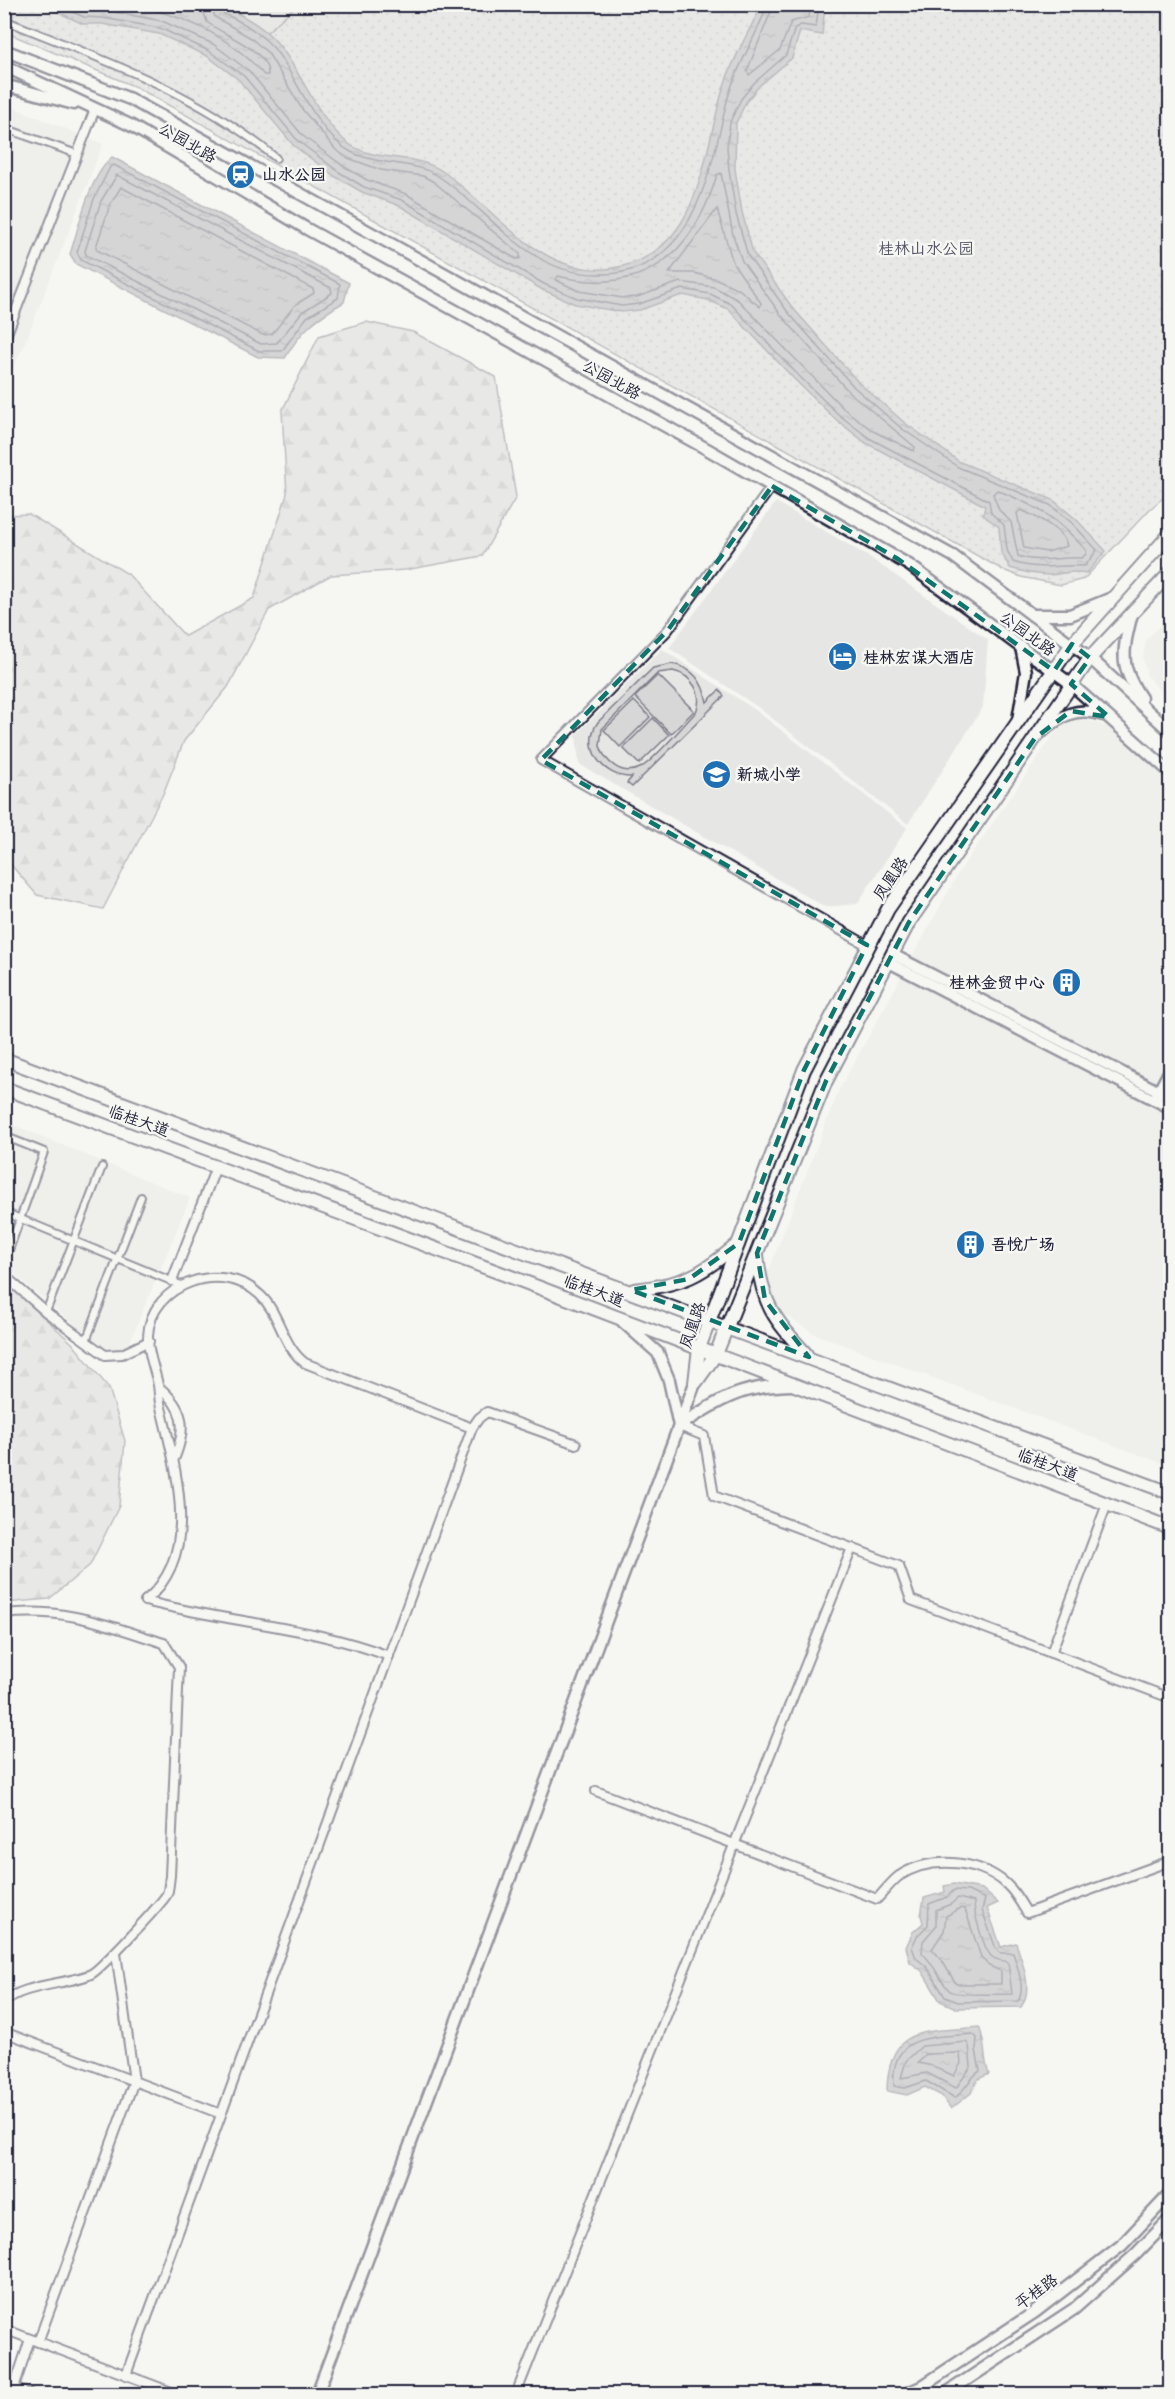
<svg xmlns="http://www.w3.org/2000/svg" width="1175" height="2399" viewBox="0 0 1175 2399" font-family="'Patrick Hand','LXGW WenKai TC',sans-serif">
<defs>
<pattern id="forest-firs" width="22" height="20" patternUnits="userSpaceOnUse" patternTransform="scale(1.5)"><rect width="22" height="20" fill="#d7d7d7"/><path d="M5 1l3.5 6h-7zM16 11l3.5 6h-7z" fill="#b8b8b9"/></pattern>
<pattern id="park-dots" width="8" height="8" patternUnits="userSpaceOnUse" patternTransform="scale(1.5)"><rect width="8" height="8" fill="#d7d7d7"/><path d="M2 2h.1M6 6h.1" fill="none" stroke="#b8b8b9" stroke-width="1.8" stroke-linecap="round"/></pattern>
<pattern id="water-ripples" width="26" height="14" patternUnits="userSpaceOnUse" patternTransform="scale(1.5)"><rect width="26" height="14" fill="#adadb3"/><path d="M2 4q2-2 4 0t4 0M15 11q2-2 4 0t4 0" fill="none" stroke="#8c8c93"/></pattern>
</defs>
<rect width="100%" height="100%" fill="#f6f6f2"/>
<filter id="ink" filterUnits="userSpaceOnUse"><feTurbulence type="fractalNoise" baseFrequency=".0167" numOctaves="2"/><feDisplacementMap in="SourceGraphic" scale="12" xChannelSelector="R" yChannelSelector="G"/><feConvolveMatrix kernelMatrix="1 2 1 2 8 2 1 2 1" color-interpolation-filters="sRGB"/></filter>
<g filter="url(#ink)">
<!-- built -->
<g fill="#e6e6e4">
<path d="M5,104L103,144L25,343L5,385Z"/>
<path d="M776,502L869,557L988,640L983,707L908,824L759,708L669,648Z"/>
<path d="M1170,615V702L1147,676L1143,658L1146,640Z"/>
<path d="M662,649L754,709L907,828L857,904L825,907L579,764L576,735Z"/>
<path d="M1085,719L1107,727L1122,737L1170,782V1466L815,1334L785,1315L770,1295L767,1286V1275L838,1092L959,872L1056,731L1069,722Z"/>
<path d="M4,1121L190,1198L126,1351L122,1353L104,1350L5,1266Z"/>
</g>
<!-- forest -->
<g fill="url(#forest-firs)" stroke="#7c7c89" stroke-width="1.5">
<path d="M366,322L413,332L496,377L516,497L482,556L405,570L331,575L269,610L228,687L184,741L163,794L103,909L37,895L5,858V515L29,514L128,574L185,636L254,598L287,494L282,411L319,336Z"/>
<path d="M4,1281L72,1343L109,1388L125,1441L119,1506L90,1565L49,1599L5,1603Z"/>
</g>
<!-- park -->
<path fill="url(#park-dots)" stroke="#7c7c89" stroke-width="1.5" d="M4,5H1170V492L1150,509L1084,579L1061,585L1021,577L1003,570L136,87L5,32Z"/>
<!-- pitch -->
<g fill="#d7d7d7" stroke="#7c7c89" stroke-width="1.5" fill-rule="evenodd">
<path d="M216,5H297L266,33L237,12Z"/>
<path d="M672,664C694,668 703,682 707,702L719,690L724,696L632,787L627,783L632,777C603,778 580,747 598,722L653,668ZM673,671C692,675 704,694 696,712C683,725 654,761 640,768C622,777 605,762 600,746L602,729L658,673Z"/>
<path d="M658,675L694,711L671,734L635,697Z"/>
<path d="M634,701L650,717L620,747L604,730Z"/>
<path d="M653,718L669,735L639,764L623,748Z"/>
</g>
<!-- water -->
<g fill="url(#water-ripples)" stroke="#757583" stroke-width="1.5">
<path d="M216,4C240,13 264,26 280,46C303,76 316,114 344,140C372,165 413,151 442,171C482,199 511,239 556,260C575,269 602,272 623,266C704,246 703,147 725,83C734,57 750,29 762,5H825L822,35L800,31L792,58L759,86L746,102L736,123L735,169L742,212L753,253L792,307L859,383L905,423L960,462L1053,500L1076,519L1106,551L1087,573C1068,570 1065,574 1049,575C1035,575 1023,572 1010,568L1001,552L999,527L983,515L985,506L866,443L834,418L794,379L728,309L708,300L682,295L640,310L622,312L575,304L541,289L400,206L362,192L336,177L294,146L239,80L207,56L159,34L102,24H83L43,5Z"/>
<path d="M112,157L349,283L344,302C315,319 302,329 285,358L258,357L76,264L70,254C80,224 88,179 112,157Z"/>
<path d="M954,1884L982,1889L998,1903L987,1908L1001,1947L1016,1943C1022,1962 1034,1989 1021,2007L956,2008L940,2001L922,1971L910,1962L906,1947L913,1932L923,1923L921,1915L924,1898L945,1892L944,1886Z"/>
<path d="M979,2027C986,2042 983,2059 989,2074L978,2079L971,2093L951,2109L942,2096L925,2087L907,2095L887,2091C888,2023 927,2033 979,2027Z"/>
</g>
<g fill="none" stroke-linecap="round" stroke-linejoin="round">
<!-- shore -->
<g stroke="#5a5a6b" stroke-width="1.5">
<path d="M54,4L84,17L103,18L160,28L209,51L244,76L298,141L339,172L364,187L402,200L544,284L577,298L622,306L639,304L682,289L710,294L731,304L798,375L838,414L869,438L989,501L991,513L1004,525L1007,550L1013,562C1038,571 1059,564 1085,566L1097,550L1072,523L1050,505L958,467L901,428L854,387L787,311L748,256L736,214L729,170L727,147L730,122L741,99L754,83L786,55L795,28L801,25L816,27L819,4"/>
<path d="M72,4L86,10H104L162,21L213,44L249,71L303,136L343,166L367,180L406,194L516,259L520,258V254L434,182L423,176L381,170L348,158L336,150L302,109L268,53L251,38L215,17L210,4"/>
<path d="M124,4C177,12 229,34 264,75H268C270,50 222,35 207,22L201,4"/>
<path d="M217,4C218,9 217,10 221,12C224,15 229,16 233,18C248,25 266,38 276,51C299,81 316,133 351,152C379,166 416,161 438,176C473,199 500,234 536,256C557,270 580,275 605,274C692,272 710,173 726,105C732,79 746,54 757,30C760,22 766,13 766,4"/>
<path d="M774,4L747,71L749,75L780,50L791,22L809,17L811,4"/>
<path d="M114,165L340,284L338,298L307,317L282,351H259L81,260L77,252L94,199L110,167Z"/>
<path d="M721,173L733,235L742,261L781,315L849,392L915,447L914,451L873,431L843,408L738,300L714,287L680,282L637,297L623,298L579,291L556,280L558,276C643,297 693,255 717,175Z"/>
<path d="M117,175L331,288L332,293L302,312L277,343L261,344L86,255L85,251L101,201Z"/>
<path d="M121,187L313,289L314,293L295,305L272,334L263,335L97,250L96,247L110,205Z"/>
<path d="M717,209L733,263L761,303L760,307L740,290L717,279L694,273H669Z"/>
<path d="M997,490C1038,507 1056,517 1086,550V554L1082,558C1059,556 1040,564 1018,556L1011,522L999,510L993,494Z"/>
<path d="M1021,510C1036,517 1064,529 1067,546L1047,552L1024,548L1017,513Z"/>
<path d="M954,1890L968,1891L985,1899L982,1910L996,1949L1001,1953H1013C1017,1965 1026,1990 1018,2001L958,2002L945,1997L927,1967L916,1958L912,1947L917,1936L928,1925L929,1904L947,1897Z"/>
<path d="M958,1898L974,1902C974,1914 983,1947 991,1956C996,1961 1003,1960 1008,1962L1012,1994C1001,1994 957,1996 950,1991C942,1985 935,1964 922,1953L923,1941L936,1926V1910L951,1904Z"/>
<path d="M961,1908L965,1909L981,1957L989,1966L1001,1971V1984H956L941,1959L932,1949L944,1931L946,1916Z"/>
<path d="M973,2034L977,2038L976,2050L980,2071C970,2077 966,2089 955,2098L926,2081L905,2088L894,2086C889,2031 937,2038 973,2034Z"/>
<path d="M966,2042L969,2045L971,2067L956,2088L927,2073L901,2078L906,2061L922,2046Z"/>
<path d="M957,2053L960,2054L961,2063L954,2076L933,2066L918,2063L926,2054Z"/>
</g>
<defs>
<g id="pedestrian">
<path d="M4,20C99,58 197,92 276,158"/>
<path d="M4,128L77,154"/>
<path d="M4,1136L44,1152L9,1250"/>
<path d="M4,1212L181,1285"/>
<path d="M46,1312L102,1167"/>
<path d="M86,1341L141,1197"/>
</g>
<g id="minor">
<path d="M4,341L95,109"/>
<path d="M772,486L668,630L541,760L867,945"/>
<path d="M4,1275L46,1312L105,1355L122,1354L149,1341"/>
<path d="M172,1281L216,1167"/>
<path d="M159,1387C184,1408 187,1427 175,1457"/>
<path d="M679,1426L704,1436L714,1496L899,1566L911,1600L1170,1698"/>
<path d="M145,1601C204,1553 174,1465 160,1403C159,1397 159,1391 158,1385C155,1369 147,1352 148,1336C150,1283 223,1259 260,1295C280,1313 282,1346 305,1363L472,1428"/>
<path d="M145,1601C225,1622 311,1626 389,1656"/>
<path d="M4,1614C66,1607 107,1625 164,1643L179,1667L170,1876C169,1882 169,1889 167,1894C162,1903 100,1970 91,1974C70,1984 18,1985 4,2003"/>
<path d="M1051,1653L1107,1504"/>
<path d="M596,1791L877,1899C884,1892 891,1882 899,1876C932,1854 986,1860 1011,1889C1017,1896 1022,1905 1027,1913L1170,1861"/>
<path d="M4,2032L221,2114"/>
<path d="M4,2329L177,2394"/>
<path d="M38,2342L134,2081L116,1953"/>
<path d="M126,2375L472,1428L479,1418L487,1412L576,1444"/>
<path d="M4,2385L30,2394"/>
<path d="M12,2394L30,2339"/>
<path d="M516,2394L852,1548"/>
</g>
<g id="tertiary">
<path d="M892,954L1170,1097"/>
<path d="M888,962L1170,1108"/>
<path d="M1156,1096L1170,1069"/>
</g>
<g id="secondary">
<path d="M4,50L130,99L953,556L1090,658L1170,731"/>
<path d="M4,66L130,125L307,229L707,449L909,565L1071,684L1170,772"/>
<path d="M4,85L74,104"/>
<path d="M1132,613C1123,651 1118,664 1141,698"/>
<path d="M1032,615H1070L1112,598"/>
<path d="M1018,720L1026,672L1021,647"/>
<path d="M1042,732C1062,715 1077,706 1103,715"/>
<path d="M623,1322L658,1353L669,1380L679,1426C720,1399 741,1386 791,1385"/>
<path d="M317,2394L695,1383"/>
<path d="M905,2394L921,2387L1035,2312L1122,2245L1170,2194"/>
<path d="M945,2394L1074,2309L1135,2255L1170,2219"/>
</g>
<g id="primary">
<path d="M4,1059L1170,1493"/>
<path d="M4,1088L514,1278L1170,1528"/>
<path d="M757,1255C762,1304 773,1318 806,1354"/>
<path d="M634,1290C684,1284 700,1276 738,1244"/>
<path d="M696,1382L716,1354L826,1081L909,922L1090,658L1170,573"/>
<path d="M695,1383L699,1348L804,1070L888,909L1072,644L1170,534"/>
</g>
</defs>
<!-- pedestrian casing -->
<use href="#pedestrian" stroke="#22223b" stroke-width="10"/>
<!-- minor casing -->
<use href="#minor" stroke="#22223b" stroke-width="12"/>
<!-- tertiary casing -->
<use href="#tertiary" stroke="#22223b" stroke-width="14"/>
<!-- secondary casing -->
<use href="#secondary" stroke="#22223b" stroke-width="15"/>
<!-- primary casing -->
<use href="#primary" stroke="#22223b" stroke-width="16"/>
<!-- pedestrian -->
<use href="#pedestrian" stroke="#f6f6f2" stroke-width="6"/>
<!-- minor -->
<use href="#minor" stroke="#f6f6f2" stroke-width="8"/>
<!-- tertiary -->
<use href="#tertiary" stroke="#f6f6f2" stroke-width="9"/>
<!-- secondary -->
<use href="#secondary" stroke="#f6f6f2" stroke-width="10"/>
<!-- primary -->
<use href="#primary" stroke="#f6f6f2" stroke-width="12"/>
</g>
</g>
<!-- marked area -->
<path d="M0 0H1175V2399H0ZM772,486L898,559L1054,671L1072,644L1090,658L1071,684L1109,717L1071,711L1035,738L909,922L826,1081L757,1253L765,1300L809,1357L631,1290L689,1279L739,1243L804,1070L867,945L541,760L668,630Z" fill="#f6f6f2" fill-opacity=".55" fill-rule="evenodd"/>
<path fill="none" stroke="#0f766e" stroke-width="4.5" stroke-dasharray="12 8" stroke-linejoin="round" d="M772,486L898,559L1054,671L1072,644L1090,658L1071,684L1109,717L1071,711L1035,738L909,922L826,1081L757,1253L765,1300L809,1357L631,1290L689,1279L739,1243L804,1070L867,945L541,760L668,630Z"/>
<!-- icons -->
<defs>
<symbol id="station-disc" viewBox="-11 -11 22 22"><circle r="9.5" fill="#1f6fb2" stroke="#f6f6f2"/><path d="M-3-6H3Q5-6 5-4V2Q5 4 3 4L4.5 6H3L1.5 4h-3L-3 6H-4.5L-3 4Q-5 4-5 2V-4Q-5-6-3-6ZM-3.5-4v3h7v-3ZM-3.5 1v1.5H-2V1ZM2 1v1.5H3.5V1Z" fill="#fff"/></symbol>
<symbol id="hotel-disc" viewBox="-11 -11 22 22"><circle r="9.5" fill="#1f6fb2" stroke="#f6f6f2"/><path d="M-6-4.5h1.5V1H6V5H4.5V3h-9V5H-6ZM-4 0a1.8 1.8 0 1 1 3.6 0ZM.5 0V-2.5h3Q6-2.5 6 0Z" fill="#fff"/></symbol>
<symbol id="school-disc" viewBox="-11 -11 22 22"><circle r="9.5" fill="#1f6fb2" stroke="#f6f6f2"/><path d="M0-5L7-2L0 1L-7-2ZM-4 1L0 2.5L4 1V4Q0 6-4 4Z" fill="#fff"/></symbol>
<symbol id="building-disc" viewBox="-11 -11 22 22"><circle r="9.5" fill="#1f6fb2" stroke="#f6f6f2"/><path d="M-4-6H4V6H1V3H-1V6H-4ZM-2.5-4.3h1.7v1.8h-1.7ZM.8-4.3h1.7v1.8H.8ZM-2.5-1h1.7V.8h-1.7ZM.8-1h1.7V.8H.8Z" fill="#fff"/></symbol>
</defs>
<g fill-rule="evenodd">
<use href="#station-disc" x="224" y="158" width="33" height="33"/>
<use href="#hotel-disc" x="826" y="640" width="33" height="33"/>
<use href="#school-disc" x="700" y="758" width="33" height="33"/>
<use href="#building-disc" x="1050" y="966" width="33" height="33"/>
<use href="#building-disc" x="954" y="1228" width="33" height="33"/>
</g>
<g text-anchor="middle" stroke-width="5" stroke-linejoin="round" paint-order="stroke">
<!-- street labels -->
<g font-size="16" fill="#22223b" stroke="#f6f6f2">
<text transform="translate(188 142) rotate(30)" y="6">公园北路</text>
<text transform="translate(612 379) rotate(29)" y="6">公园北路</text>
<text transform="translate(1028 633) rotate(36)" y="6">公园北路</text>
<text transform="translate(890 878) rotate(-56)" y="6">凤凰路</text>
<text transform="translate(139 1120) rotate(20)" y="6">临桂大道</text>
<text transform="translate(594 1290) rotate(21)" y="6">临桂大道</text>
<text transform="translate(692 1325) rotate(-71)" y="6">凤凰路</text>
<text transform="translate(1048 1464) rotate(21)" y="6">临桂大道</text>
<text transform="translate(1036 2291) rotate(-36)" y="6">平桂路</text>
</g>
<!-- poi labels -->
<g font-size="16" font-weight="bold" fill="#22223b" stroke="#f6f6f2" text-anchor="start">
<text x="262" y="180">山水公园</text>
<text x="863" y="663">桂林宏谋大酒店</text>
<text x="737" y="780">新城小学</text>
<text x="1045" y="988" text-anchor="end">桂林金贸中心</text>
<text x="991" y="1250">吾悦广场</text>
</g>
<!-- park labels -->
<g font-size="16" fill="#4f4f62" stroke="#f6f6f2">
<text x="926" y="254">桂林山水公园</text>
</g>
</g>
<!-- margin -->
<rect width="1175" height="2399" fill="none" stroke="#f6f6f2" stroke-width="24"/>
<rect x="12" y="12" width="1151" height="2375" fill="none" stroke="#22223b" stroke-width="2" filter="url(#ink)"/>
</svg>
